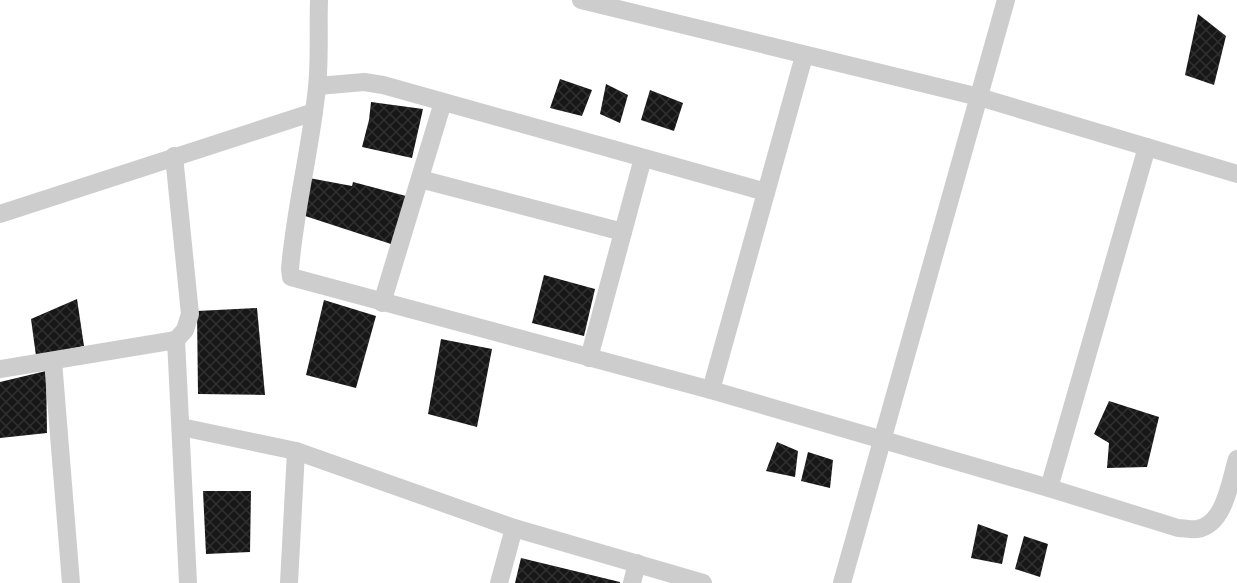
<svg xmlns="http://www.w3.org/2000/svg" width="1237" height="583" viewBox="0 0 1237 583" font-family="Roboto,sans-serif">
<defs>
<pattern id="building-cross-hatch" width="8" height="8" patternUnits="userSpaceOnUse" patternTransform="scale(1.5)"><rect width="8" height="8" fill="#171717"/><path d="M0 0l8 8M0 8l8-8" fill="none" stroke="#303030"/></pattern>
</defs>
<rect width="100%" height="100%" fill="#fff"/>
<!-- building -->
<g fill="url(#building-cross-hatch)">
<path d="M1198,14L1226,36L1214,85L1185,75Z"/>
<path d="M560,79L592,90L582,116L550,108Z"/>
<path d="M606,84L628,95L620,123L600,114Z"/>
<path d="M650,90L683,103L674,131L641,120Z"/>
<path d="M371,102L423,109L412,158L362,147L369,120Z"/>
<path d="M309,178L352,186L353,182L406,196L394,245L302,215Z"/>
<path d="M544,275L595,289L584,336L532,323Z"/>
<path d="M77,299L84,346L36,356L31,319Z"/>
<path d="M324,300L376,316L356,388L306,375Z"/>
<path d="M257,308L265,395L198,394L197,311Z"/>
<path d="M441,339L492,349L477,427L428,414Z"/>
<path d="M46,371L47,433L0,438V382Z"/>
<path d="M1109,401L1159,417L1147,467L1107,468L1109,443L1094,434Z"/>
<path d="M777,442L798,451L795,477L766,471Z"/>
<path d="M808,452L833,460L830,488L801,481Z"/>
<path d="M203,491H251L250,552L206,554Z"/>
<path d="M978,524L1008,535L1002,564L971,558Z"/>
<path d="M1024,536L1048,544L1040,577L1015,569Z"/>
<path d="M521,558L620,582V583H515Z"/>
</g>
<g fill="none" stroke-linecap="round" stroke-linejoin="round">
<!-- street -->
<g stroke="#cdcdcd" stroke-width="18">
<path d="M319,0C318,29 320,59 317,87C311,148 295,208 290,269L291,277L711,390L1049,488L1178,528C1184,528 1192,530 1197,529C1225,525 1230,481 1237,459"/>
<path d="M581,0L979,97L1237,174"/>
<path d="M318,86L364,82L383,85L766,192"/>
<path d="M420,179L623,232"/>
<path d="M0,214L314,112"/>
<path d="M382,303L443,102"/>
<path d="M176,340L188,583"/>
<path d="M589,358L643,158"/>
<path d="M53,361L71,583"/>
<path d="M0,369L176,340L185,330L190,314L174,156"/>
<path d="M711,390L804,56"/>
<path d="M181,427L296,451L514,528L703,583"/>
<path d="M1049,488L1147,147"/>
<path d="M289,583L296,451"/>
<path d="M499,583L514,528"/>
<path d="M632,583L637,563"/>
<path d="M842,583L1006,0"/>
</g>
</g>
</svg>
